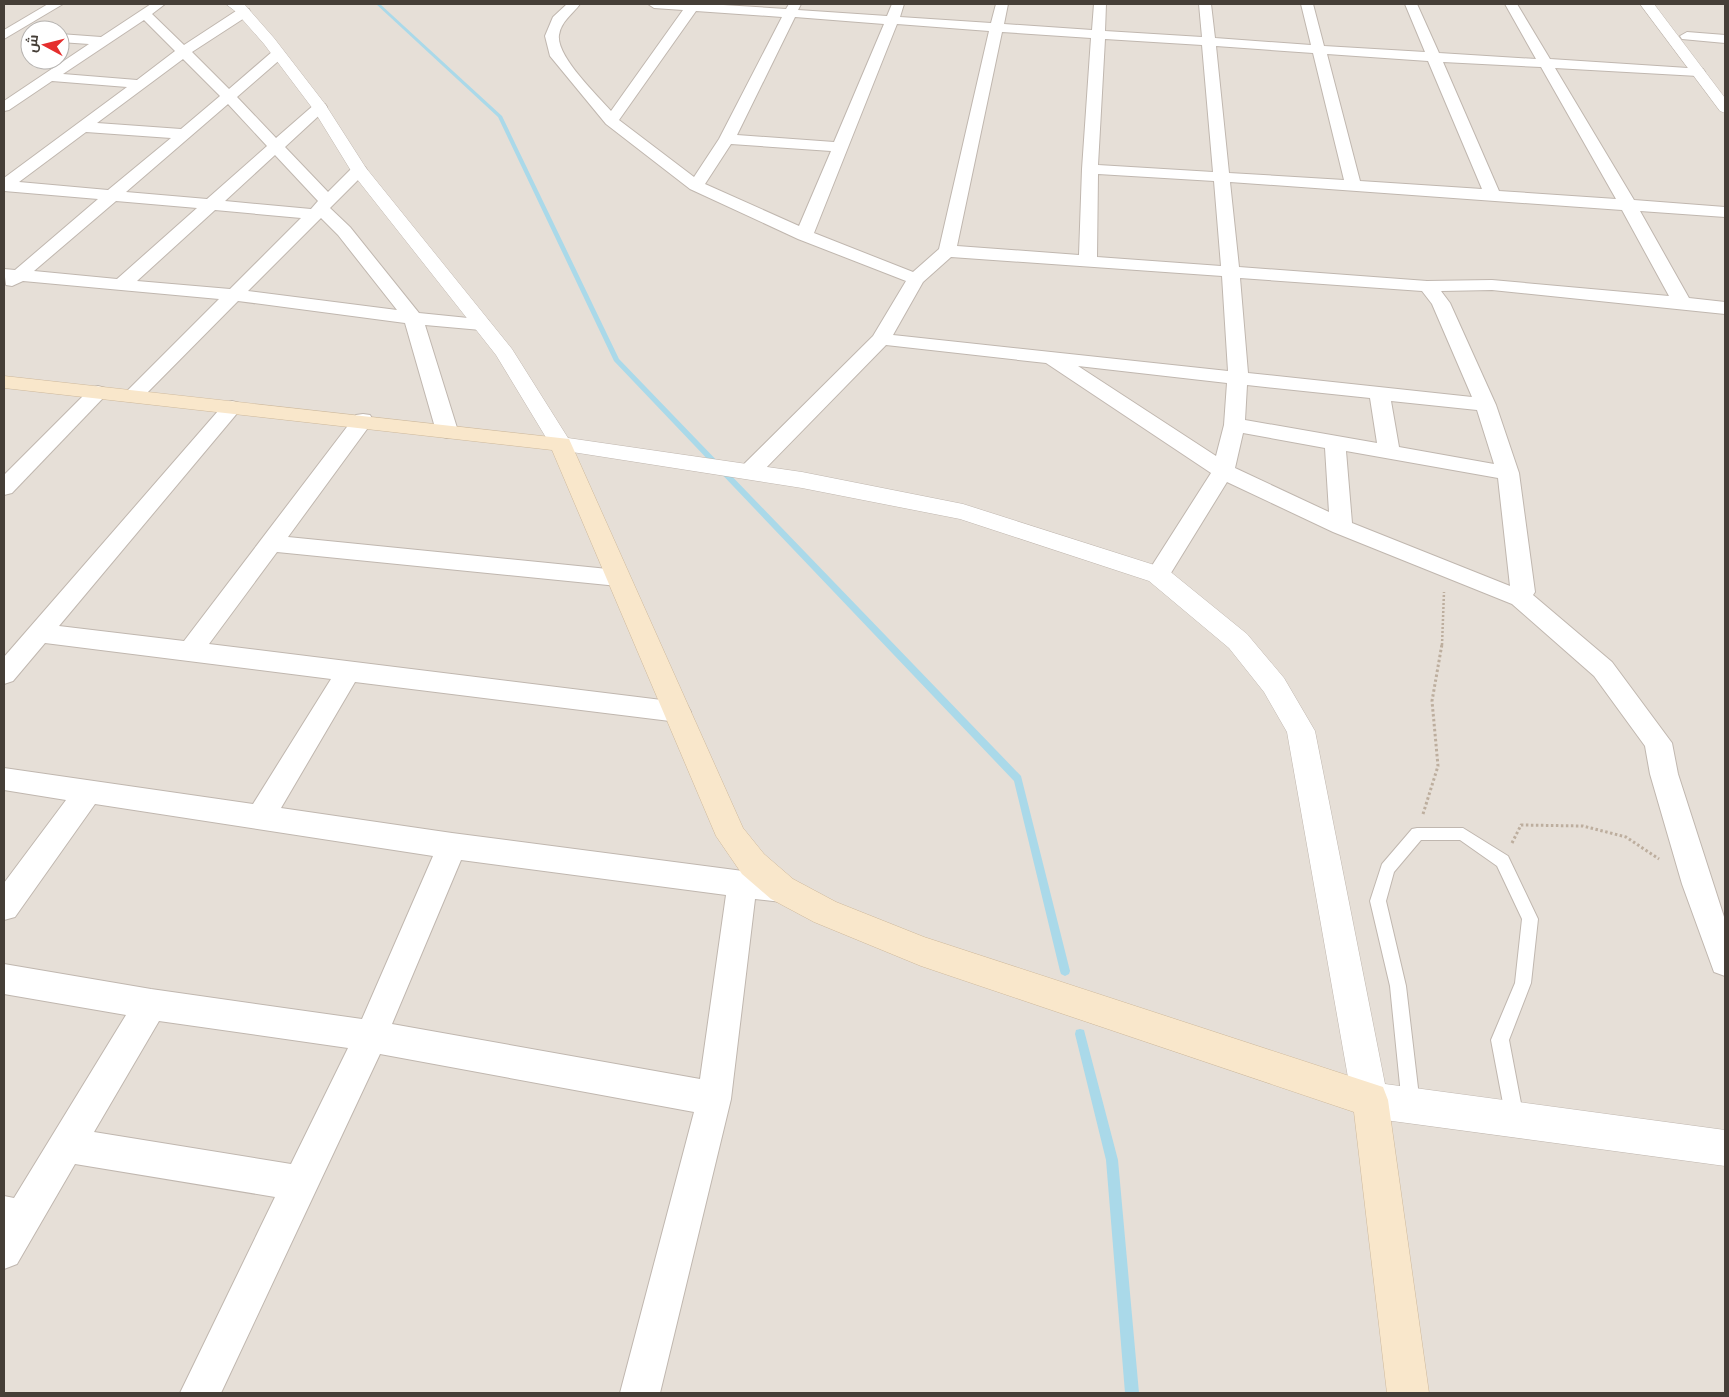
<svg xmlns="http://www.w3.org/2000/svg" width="1729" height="1397" viewBox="0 0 1729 1397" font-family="Figtree,Cairo,sans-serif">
<rect width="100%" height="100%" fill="#f2eee8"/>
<!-- residential -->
<path fill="#e6dfd7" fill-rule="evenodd" d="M4,4H1725V1393H4ZM30,30H60V60H30Z"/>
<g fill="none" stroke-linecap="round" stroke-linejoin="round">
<!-- stream -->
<g fill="#aad9e9" fill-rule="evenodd">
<path d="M376,4H380L502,116L619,359L1021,776L1070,971L1069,974L1065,976L1061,974L1060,971L1014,781L614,361L498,117Z"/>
<path d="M1080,1029L1084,1030L1085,1034L1118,1160L1139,1393H1125L1106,1160L1075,1034L1076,1030Z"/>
</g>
<defs>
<path id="service" d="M1417,828H1463L1508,856L1538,919L1531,983L1509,1040L1524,1119L1521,1125L1515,1128L1509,1125L1506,1119L1491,1040L1515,983L1522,919L1497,866L1460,840H1421L1394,872L1386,901L1406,986L1420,1105L1417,1111L1411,1114L1405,1111L1402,1105L1390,986L1370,901L1382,864L1412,829Z"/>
<g id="minor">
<path d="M48,4H63L4,39V30Z"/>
<path d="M151,4H165L152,14L184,45L239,9H249L250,12L249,15L192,52L229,89L273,51H283L285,54L283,57L237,97L276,138L315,104H325L327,107L325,110L285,147L328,192L353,167H365L367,170L365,173L330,208L350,227L419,313L488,320L490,324L488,328L481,330L425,325L458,431L454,436L447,438L440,436L436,431L405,323L238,301L140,400L133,402L126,400L123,396L126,392L219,299L23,281L12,286L6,285L4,269L15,270L98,199L4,191V178L127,87L52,81L9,110L4,111V101L89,44L60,42V34L101,37ZM144,20L175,51L137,80L63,74ZM183,59L220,96L181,129L97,123ZM228,104L267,146L207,199L126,192ZM86,132L171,138L108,190L19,182ZM275,155L318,201L311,209L225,201ZM116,201L197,208L117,279L34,271ZM215,210L301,218L230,289L137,281ZM321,218L338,235L397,310L248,291Z"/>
<path d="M567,4H580C573,14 561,21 559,35C556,56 597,95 611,111L683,10L654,8L648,4H707L786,9L789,4H801L798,10L887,16L892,4H904L900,17L991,23L996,4H1008L1004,24L1092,30L1094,4H1106L1105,31L1202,37L1199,4H1211L1215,38L1311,45L1301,4H1313L1324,46L1425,52L1405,4H1417L1439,53L1536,59L1505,4H1517L1550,59L1703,69L1705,72L1703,75L1698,76L1555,68L1634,200L1725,207V217L1640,211L1689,298L1725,302V314L1492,290L1441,291L1450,303L1496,405L1519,473L1535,592L1533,595L1612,662L1672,743L1678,774L1725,920V976L1714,972L1682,884L1650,774L1645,746L1594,676L1512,604L1333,532L1227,482L1166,581L1158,583L1150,581L1146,575L1211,473L1046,363L886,345L758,476L750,478L742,476L739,471L742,466L873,336L906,281L798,239L690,189L606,124L550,56L545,36L553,17ZM696,11L782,17L719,139L694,177L619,120ZM795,17L884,24L834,142L737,135ZM897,24L989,31L939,249L913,272L814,233ZM1002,32L1091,38L1082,169L1079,255L957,246ZM1105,39L1202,45L1213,172L1098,165ZM1216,46L1313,53L1344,180L1229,173ZM1327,54L1428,61L1482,189L1360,181ZM1443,62L1541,67L1616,199L1499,191ZM731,144L831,151L799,226L705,184ZM1098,174L1214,181L1221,266L1097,257ZM1230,182L1622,210L1669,296L1492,280L1427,281L1239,267ZM951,257L1222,276L1228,371L893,335L923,282ZM1240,278L1422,291L1432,304L1472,397L1248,373ZM1078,366L1227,383L1224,425L1216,456ZM1247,385L1370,398L1377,443L1245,420ZM1391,401L1477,410L1494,464L1399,447ZM1243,433L1325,448L1329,512L1235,468ZM1346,451L1498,478L1510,586L1352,523Z"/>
<path d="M1687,32L1725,35V43L1682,39L1680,36Z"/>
<path d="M98,386L105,388L108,392L105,396L12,493L4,495V475L91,388Z"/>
<path d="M232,401L239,403L242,407L239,411L59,626L184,641L356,415L363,414L370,415L373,420L370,425L288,537L618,570L626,572L630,578L626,584L618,586L277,552L209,644L678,702L687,705L691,712L687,719L678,722L355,682L281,808L452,833L782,876L793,880L797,889L793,898L782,902L755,899L731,1099L660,1393H620L694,1112L380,1054L221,1393H180L275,1197L75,1164L17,1264L4,1269V1196L14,1198L126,1015L4,994V964L151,989L362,1019L433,856L95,804L15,917L4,920V883L66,800L4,790V768L253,804L331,679L45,643L13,681L4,684V657L225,403ZM461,860L726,895L700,1079L392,1024ZM159,1021L348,1048L291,1164L94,1132Z"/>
</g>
<g id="tertiary">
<path d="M226,4L245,5L274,38L325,104L366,168L512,349L568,438L802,472L963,504L1167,569L1247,634L1284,678L1315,731L1385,1084L1725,1130V1166L1370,1118L1357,1113L1352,1100L1287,732L1264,692L1229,648L1149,581L960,519L802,488L553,449L496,355L353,174L313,109L264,44L235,11Z"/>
<path d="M1640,4H1654L1725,98V113L1720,111Z"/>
</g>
<path id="secondary" d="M4,376L569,439L743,828L764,854L793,879L836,902L924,937L1383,1087L1388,1100L1429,1393H1387L1354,1112L921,966L814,922L771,899L742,874L716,836L552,450L4,388Z"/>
</defs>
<!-- service casing -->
<use href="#service" stroke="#c0b7af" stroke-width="2"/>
<!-- minor casing -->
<use href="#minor" stroke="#c0b7af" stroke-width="2"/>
<!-- tertiary casing -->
<use href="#tertiary" stroke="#c0b7af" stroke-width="1"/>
<!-- secondary casing -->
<use href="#secondary" stroke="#ceb99c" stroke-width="1"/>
<!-- path-far1 -->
<path stroke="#bdae9e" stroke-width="2.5" stroke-dasharray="2 2" stroke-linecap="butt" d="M1442,645L1444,592"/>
<!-- path -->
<g stroke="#bdae9e" stroke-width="3" stroke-dasharray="2.5 2.5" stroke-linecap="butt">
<path d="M1423,814L1438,766L1432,701L1442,644"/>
<path d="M1512,843L1521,825L1583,826L1626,837L1659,859"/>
</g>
<!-- service -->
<use href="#service" fill="#fff" fill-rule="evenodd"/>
<!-- minor -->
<use href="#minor" fill="#fff" fill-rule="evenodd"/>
<!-- tertiary -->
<use href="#tertiary" fill="#fff" fill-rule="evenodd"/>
<!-- secondary -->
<use href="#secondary" fill="#f9e7cb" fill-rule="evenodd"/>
</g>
<!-- border -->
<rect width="1729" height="1397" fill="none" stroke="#453e37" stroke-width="10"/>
<!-- north arrow -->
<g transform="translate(45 45) rotate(277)"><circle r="24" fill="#ffffff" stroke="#b5b2af"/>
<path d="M0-4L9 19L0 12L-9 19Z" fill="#e52e2d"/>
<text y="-8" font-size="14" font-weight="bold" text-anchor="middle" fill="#453e37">ش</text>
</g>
</svg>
